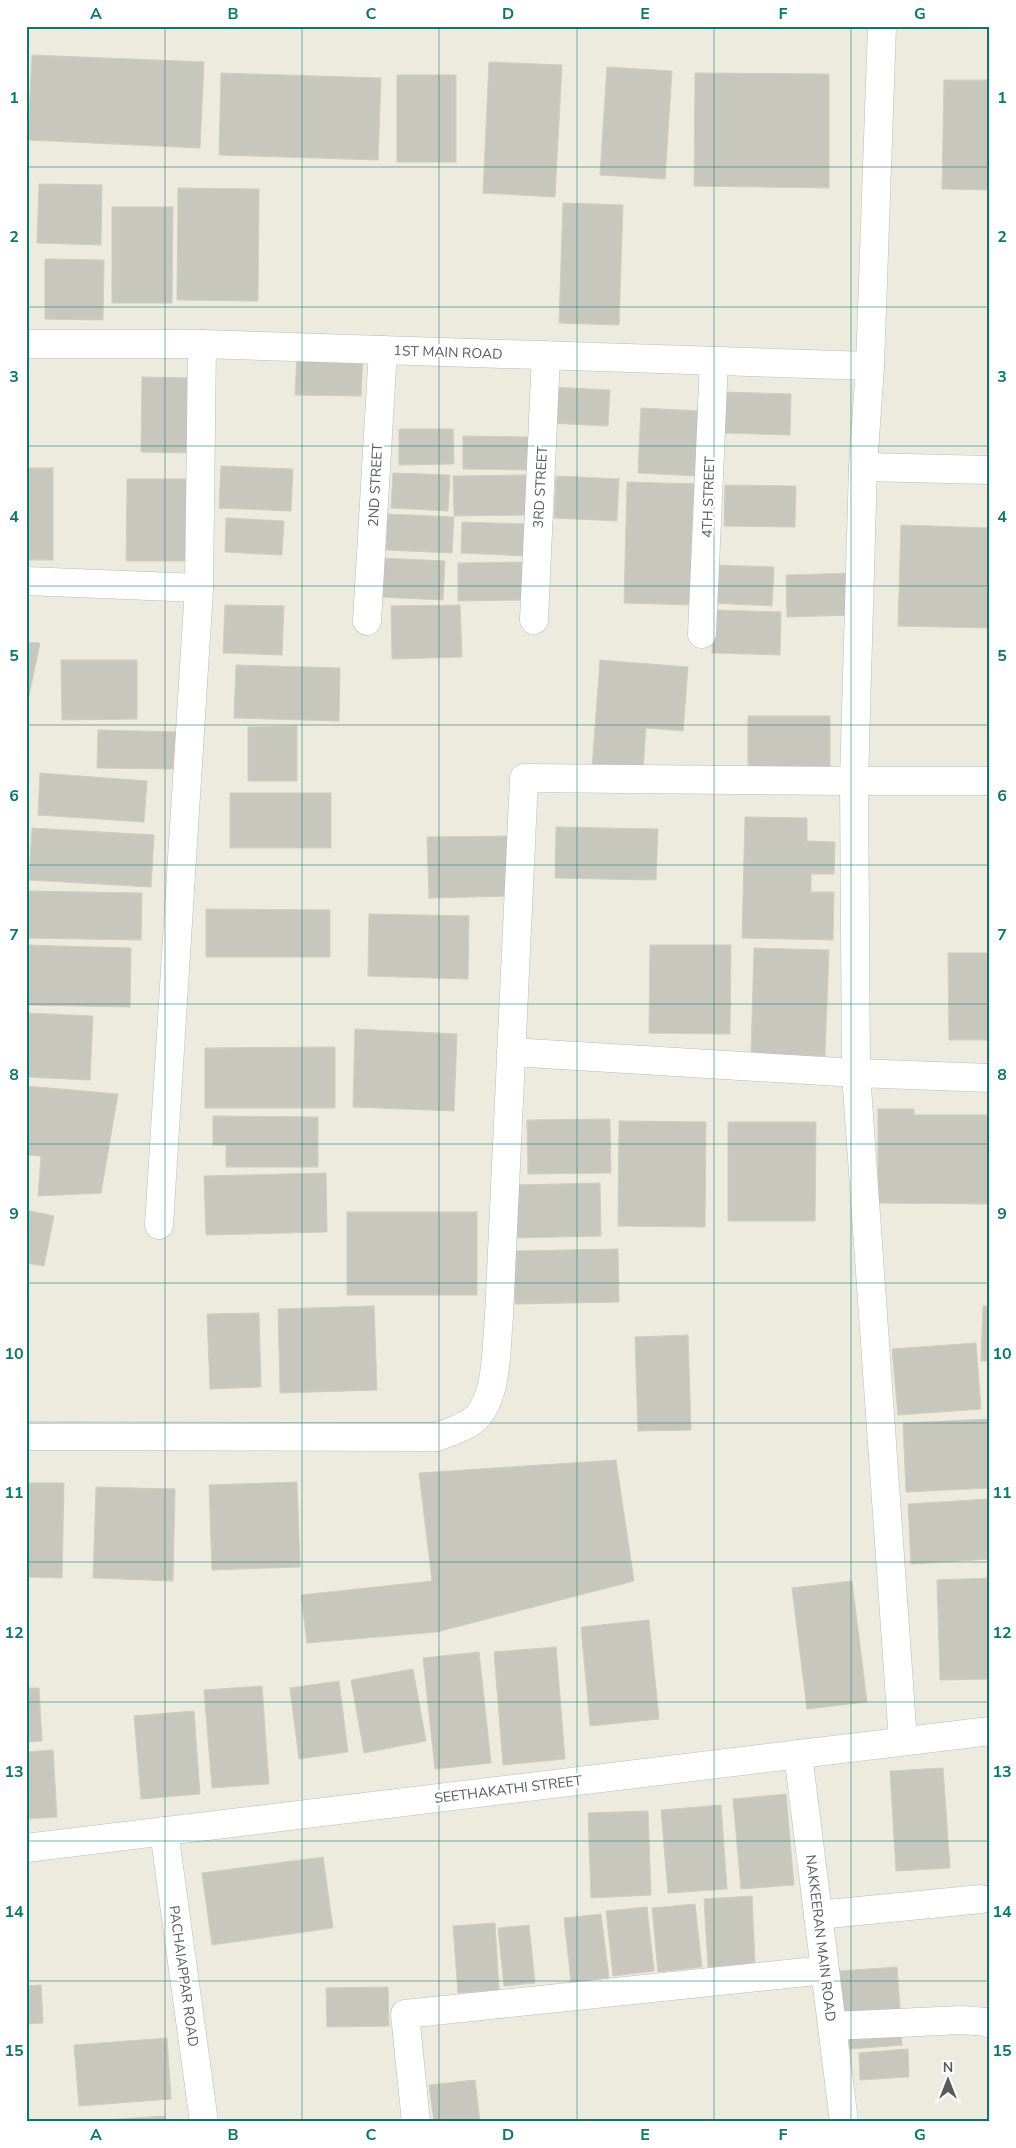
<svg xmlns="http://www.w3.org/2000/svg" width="1016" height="2148" viewBox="0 0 1016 2148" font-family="'Nunito Sans',sans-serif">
<rect width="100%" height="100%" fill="#ecebde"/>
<!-- building -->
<g fill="#c8c7be" stroke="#d0cebd">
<path d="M32,55L204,62L200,148L28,140Z"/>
<path d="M489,62L562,65L555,197L483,193Z"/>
<path d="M607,67L672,71L665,179L600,175Z"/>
<path d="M221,73L381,78L378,160L219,155Z"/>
<path d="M695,73L829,74V188L694,186Z"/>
<rect x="397" y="75" width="59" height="87"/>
<path d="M944,80H990V190L942,189Z"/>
<path d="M39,184L102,185L101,245L37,243Z"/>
<path d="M178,188L259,189L258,301L177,300Z"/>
<path d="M563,203L623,205L619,325L559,323Z"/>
<path d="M112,207H173L172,303H112Z"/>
<path d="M45,259L104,260L103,320L45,319Z"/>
<path d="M297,355L363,357L361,396L295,395Z"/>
<path d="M142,377L193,378L192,453L141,452Z"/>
<path d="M551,387L610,390L608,426L549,423Z"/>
<path d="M724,392L791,394L790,435L723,433Z"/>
<path d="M641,408L701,411L698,476L638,473Z"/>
<path d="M399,429H453L454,464L399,465Z"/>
<path d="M463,436L529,437L528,470L463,469Z"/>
<path d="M221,466L293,469L291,511L219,508Z"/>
<rect x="26" y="468" width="27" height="92"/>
<path d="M393,473L450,475L448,511L391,508Z"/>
<path d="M527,475L528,515L454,516L453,476Z"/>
<path d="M556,476L619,479L617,521L554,518Z"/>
<path d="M127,479H190L189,561H126Z"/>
<path d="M627,482L698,484L695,605L624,603Z"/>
<path d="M725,485L796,486L795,527L724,526Z"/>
<path d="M387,514L454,517L452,553L386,550Z"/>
<path d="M226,518L284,521L282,555L225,552Z"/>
<path d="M462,522L528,524L527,556L461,553Z"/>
<path d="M901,525L990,528V628L898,626Z"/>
<path d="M382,558L445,561L443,600L380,597Z"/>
<path d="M524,562V600L458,601V563Z"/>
<path d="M714,565L774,567L772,606L712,603Z"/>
<path d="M855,573L856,615L787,617L786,575Z"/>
<path d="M225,605L284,606L282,655L223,653Z"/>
<path d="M460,605L462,657L392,659L391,606Z"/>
<path d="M714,610L781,612L780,655L712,653Z"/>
<path d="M26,642L40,643L26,710Z"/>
<path d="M61,660H137V719L62,720Z"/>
<path d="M600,660L688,667L683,731L646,728L643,771L592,768Z"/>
<path d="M236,665L340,668L339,721L234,718Z"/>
<path d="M748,716H830V776L748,775Z"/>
<path d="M297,726V781H248V727Z"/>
<path d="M98,730L180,732L179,769L97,768Z"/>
<path d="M40,773L147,781L144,822L38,815Z"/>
<rect x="230" y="793" width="101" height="55"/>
<path d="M745,817L807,818V841L835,842L834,874H811V892H834L833,940L742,938Z"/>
<path d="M556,827L658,829L656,880L555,878Z"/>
<path d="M32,828L154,835L151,887L29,880Z"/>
<path d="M513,836L514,896L429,898L427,837Z"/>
<path d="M26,891L142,893L141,940L26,938Z"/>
<path d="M206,909L330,910V957H206Z"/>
<path d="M369,914L469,916L468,979L368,976Z"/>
<path d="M26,945L131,948L130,1007L26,1005Z"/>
<path d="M650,945H731L730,1034L649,1033Z"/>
<path d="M754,948L829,950L825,1056L751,1054Z"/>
<path d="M948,953H990V1040H949Z"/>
<path d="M26,1013L93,1016L90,1080L26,1077Z"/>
<path d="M355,1029L457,1034L454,1111L353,1107Z"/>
<path d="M335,1047V1108H205V1048Z"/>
<path d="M26,1086L118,1094L101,1193L38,1196L41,1156L26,1155Z"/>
<path d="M878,1109H914V1115H990V1204L878,1203Z"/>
<path d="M213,1116L318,1117V1167H226V1145H213Z"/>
<path d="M610,1119L611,1173L528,1174L527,1120Z"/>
<path d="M619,1121L706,1122L705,1227L618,1226Z"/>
<path d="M728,1122H816L815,1221H728Z"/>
<path d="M326,1173L327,1232L206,1235L204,1176Z"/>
<path d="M600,1183L601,1236L515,1238L514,1185Z"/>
<path d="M26,1210L54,1216L44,1266L26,1263Z"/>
<rect x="347" y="1212" width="130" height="83"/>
<path d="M618,1249L619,1302L515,1304L514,1251Z"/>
<path d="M374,1306L377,1390L280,1393L278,1309Z"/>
<path d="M983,1306H990V1361H981Z"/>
<path d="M259,1313L261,1387L210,1389L207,1314Z"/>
<path d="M688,1335L691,1430L638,1431L635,1337Z"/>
<path d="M976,1343L981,1409L898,1415L892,1349Z"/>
<path d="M990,1419V1488L906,1492L903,1423Z"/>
<path d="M616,1460L634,1581L437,1632L307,1643L301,1595L432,1581L419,1473Z"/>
<path d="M297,1482L300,1567L212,1570L209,1485Z"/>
<path d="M26,1483H64L62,1578L26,1577Z"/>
<path d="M96,1487L175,1489L173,1581L93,1578Z"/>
<path d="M990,1499V1559L911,1564L908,1504Z"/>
<path d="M990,1578V1679L940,1680L937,1580Z"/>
<path d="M852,1581L867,1702L807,1709L792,1588Z"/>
<path d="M649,1620L659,1719L590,1726L581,1627Z"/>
<path d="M556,1647L565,1759L503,1765L494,1652Z"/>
<path d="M479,1652L491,1763L435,1769L423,1658Z"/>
<path d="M413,1669L426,1741L364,1753L351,1680Z"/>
<path d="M339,1681L348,1752L299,1759L290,1688Z"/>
<path d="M262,1686L269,1784L212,1788L204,1690Z"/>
<path d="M26,1688H39L42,1741L26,1742Z"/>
<path d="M194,1711L200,1794L141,1799L134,1716Z"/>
<path d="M53,1750L57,1817L26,1819V1752Z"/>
<path d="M943,1768L950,1868L896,1871L890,1771Z"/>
<path d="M786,1794L794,1885L741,1889L733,1799Z"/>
<path d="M721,1805L727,1889L668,1893L661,1810Z"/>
<path d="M648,1811L651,1895L591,1898L588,1813Z"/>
<path d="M323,1857L333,1928L212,1945L202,1873Z"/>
<path d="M752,1896L755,1964L708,1967L704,1899Z"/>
<path d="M695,1904L702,1967L658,1972L652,1908Z"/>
<path d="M647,1907L654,1971L613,1976L606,1911Z"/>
<path d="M601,1914L609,1978L571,1982L564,1918Z"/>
<path d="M495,1923L499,1990L458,1993L453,1926Z"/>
<path d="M529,1925L535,1983L504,1986L498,1928Z"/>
<path d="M897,1967L901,2020L843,2024L840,1971Z"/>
<path d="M41,1985L43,2023L26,2024V1986Z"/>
<path d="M388,1987L389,2026L327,2027L326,1988Z"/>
<path d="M900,2025L902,2045L849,2049L847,2030Z"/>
<path d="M167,2038L171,2099L79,2106L74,2045Z"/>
<path d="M908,2049L909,2077L860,2080L859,2053Z"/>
<path d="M475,2080L480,2122H434L429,2085Z"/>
<path d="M165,2116V2122H88V2121Z"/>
</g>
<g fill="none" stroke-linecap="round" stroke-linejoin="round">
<defs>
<g id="minor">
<path d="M882,26L870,366L863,467L854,781L856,1073L903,1741"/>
<path d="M26,344H202L870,366"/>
<path d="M863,467L990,470"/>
<path d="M26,581L199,588"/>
<path d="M534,620L546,355"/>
<path d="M367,621L383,350"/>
<path d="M702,634L714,361"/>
<path d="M511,1052L856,1073L990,1078"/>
<path d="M159,1225L199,588L202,344"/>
<path d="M26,1436L437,1437C450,1432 468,1427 478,1416C498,1392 496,1347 499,1316L524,778L854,781H990"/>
<path d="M798,1754L844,2122"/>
<path d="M164,1831L204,2122"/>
<path d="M818,1915L981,1899"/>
<path d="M833,2026L961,2020L987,2022L990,2024"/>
<path d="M416,2122L405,2014L825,1970"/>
</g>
<path id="tertiary" d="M26,1848L990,1731"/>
</defs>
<!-- minor casing -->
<use href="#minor" stroke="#babbc1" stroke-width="29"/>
<!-- tertiary casing -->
<use href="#tertiary" stroke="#babbc1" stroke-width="29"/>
<!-- minor -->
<use href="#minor" stroke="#fff" stroke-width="28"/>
<!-- tertiary -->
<use href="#tertiary" stroke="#fff" stroke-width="28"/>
</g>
<!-- grid -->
<path fill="none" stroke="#0f766e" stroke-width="1" stroke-opacity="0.55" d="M165,26V2122M302,26V2122M439,26V2122M577,26V2122M714,26V2122M851,26V2122M26,167H990M26,307H990M26,446H990M26,586H990M26,725H990M26,865H990M26,1004H990M26,1144H990M26,1283H990M26,1423H990M26,1562H990M26,1702H990M26,1841H990M26,1981H990"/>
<g text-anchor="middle" stroke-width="5" stroke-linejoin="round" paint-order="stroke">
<!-- street labels -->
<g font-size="14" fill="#585a60" stroke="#fff">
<text transform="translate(448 352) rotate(2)" y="5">1ST MAIN ROAD</text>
<text transform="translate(375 485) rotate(-87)" y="5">2ND STREET</text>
<text transform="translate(540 487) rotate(-87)" y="5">3RD STREET</text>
<text transform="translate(708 497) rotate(-88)" y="5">4TH STREET</text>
<text transform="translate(508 1789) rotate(-7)" y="5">SEETHAKATHI STREET</text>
<text transform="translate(821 1938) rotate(83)" y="5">NAKKEERAN MAIN ROAD</text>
<text transform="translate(184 1976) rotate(82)" y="5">PACHAIAPPAR ROAD</text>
</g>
</g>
<!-- border -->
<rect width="1016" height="2148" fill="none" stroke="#ffffff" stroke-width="55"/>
<!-- north arrow -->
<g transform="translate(948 2080)" stroke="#ffffff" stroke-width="4" paint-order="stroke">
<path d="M0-4L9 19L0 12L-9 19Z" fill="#585a60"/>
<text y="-8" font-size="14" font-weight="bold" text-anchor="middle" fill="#585a60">N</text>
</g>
<rect x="28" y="28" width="960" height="2092" fill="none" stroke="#0f766e" stroke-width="2"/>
<g font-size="16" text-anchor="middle" font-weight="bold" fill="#0f766e">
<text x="96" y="19">A</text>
<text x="233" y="19">B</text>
<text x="371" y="19">C</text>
<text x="508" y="19">D</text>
<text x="645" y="19">E</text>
<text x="783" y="19">F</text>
<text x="920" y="19">G</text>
<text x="14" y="103">1</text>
<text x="1002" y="103">1</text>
<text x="14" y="242">2</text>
<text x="1002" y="242">2</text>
<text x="14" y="382">3</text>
<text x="1002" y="382">3</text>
<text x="14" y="522">4</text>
<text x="1002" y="522">4</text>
<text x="14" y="661">5</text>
<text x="1002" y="661">5</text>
<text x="14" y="801">6</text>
<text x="1002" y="801">6</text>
<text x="14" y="940">7</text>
<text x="1002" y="940">7</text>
<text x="14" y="1080">8</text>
<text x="1002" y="1080">8</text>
<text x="14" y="1219">9</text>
<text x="1002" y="1219">9</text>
<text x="14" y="1359">10</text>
<text x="1002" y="1359">10</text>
<text x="14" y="1498">11</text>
<text x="1002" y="1498">11</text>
<text x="14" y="1638">12</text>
<text x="1002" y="1638">12</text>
<text x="14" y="1777">13</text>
<text x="1002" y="1777">13</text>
<text x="14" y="1917">14</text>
<text x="1002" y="1917">14</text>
<text x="14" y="2056">15</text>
<text x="1002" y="2056">15</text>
<text x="96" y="2140">A</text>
<text x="233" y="2140">B</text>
<text x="371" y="2140">C</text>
<text x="508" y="2140">D</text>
<text x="645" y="2140">E</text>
<text x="783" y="2140">F</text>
<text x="920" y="2140">G</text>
</g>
</svg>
